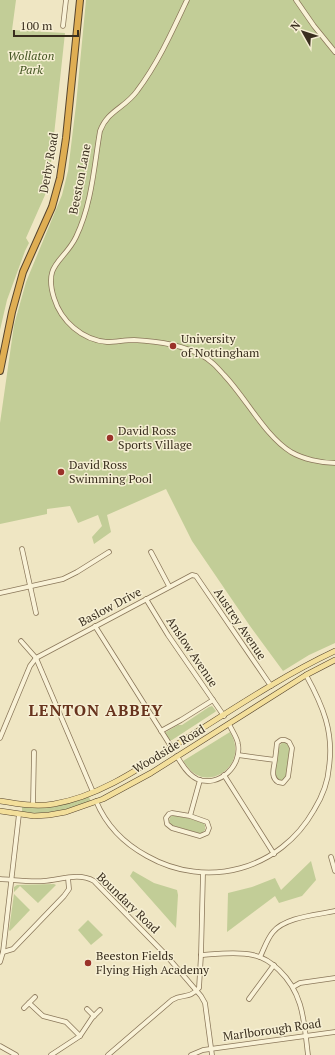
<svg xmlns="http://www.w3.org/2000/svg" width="335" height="1055" viewBox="0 0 335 1055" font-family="'PT Serif',serif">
<rect width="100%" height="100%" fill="#efe6c3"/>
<!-- green -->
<g fill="#c2cd97">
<path d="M0,0H16L12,30L65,33L50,172L45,195L26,238L29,243L25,251L7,300L0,330Z"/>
<path d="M86,0H335V643L309,655L283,671L250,626L192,541L166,489L107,515L111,532L94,544L92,537L102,526L98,515L78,523L70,506L47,509V514L0,524V423L14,325L26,282L62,195L68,171L76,105Z"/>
<path d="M212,706L216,711L215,712L172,740H169L165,733L166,732L178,725H182L209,707Z"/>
<path d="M230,732C234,739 236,745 235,753C233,771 212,783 197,775C191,772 187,766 183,761Z"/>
<path d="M283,742L287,743L290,747L286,778L281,781L276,780C273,773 276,746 283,742Z"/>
<path d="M89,797L91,802C66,810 49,815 22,812V807H54Z"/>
<path d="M171,815H174L203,822L205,825V830L201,834L171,825L169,821Z"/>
<path d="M311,861L316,880L302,896L279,903L275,896L227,932L228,893L252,887L275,878L281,890Z"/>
<path d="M133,871L154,883L177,890L178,895L176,928L130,876Z"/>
<path d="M54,884L56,885L38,903L20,886L14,892V887L17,885Z"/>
<path d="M14,894L30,910L10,931L9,930Z"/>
<path d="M88,920L103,935L91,945L78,930Z"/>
</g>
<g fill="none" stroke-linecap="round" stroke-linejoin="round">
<defs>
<g id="minor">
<path d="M187,0C172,32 158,63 137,91C125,108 108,110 100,131C94,166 92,204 76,237C64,262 43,263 54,298C61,321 82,340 107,342C116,342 125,340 134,340C156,341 182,345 201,355C211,360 217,367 224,375C246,398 265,436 291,452C303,459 321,463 335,463"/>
<path d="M296,0L314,26L335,52"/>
<path d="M63,26L66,0"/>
<path d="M22,549L36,613"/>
<path d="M151,552L169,586"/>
<path d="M0,593L63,579L77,572L109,552"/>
<path d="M146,599L168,635L224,716"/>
<path d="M95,626L172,748"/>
<path d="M21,641L36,658L93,792"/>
<path d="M161,731L181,720L213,700"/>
<path d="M0,738L30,666L36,658L192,575L196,576L271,686"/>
<path d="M238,755L275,760L277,743L281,740H285L289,742L292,748L288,777L283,783L278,782C270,777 274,768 275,760"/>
<path d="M177,756C182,765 188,775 197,779C219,788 242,766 238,744C237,737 232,731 229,724"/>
<path d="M224,775L274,854"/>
<path d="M96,801C106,825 125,844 147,856C207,890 280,870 314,810C322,797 328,782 329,767C334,732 323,706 306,675"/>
<path d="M33,805L34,752"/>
<path d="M190,816L172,813L169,814L166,818L167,824L172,828L200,836L207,833L209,828L207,822L190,816L200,780"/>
<path d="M331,857L335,871"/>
<path d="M0,879C15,880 30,882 44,881C60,880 79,872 94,881L165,954L201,996L205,1003L212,1055"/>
<path d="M3,952L13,949L64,896L69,889L68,878"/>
<path d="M201,955C217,954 237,951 253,955C263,957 272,963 279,970C304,994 304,1023 308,1055"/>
<path d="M260,957C264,949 267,939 273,932C285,917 317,915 335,911"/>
<path d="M0,962L3,952L19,814"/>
<path d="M293,987L300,983L335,978"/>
<path d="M249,999L274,965"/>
<path d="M29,1003L43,1016L66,1022L80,1036"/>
<path d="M24,1008L35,997"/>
<path d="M87,1009L94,1016"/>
<path d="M0,1046L16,1055"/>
<path d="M51,1055L80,1036L92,1018L100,1010"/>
<path d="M108,1055L172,1000C183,993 188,1000 199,988L201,955L203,873"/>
<path d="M191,1055L203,1050L335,1032"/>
</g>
<g id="major">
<path d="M0,801C18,804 36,807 54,804C100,796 140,768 179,743C230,711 280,677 335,651"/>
<path d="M0,811L34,816L49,815L66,812L103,799L151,773L306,675L335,660"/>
</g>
<path id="highway" d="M0,371L12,312L23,272L52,207L60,178L66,138L80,0"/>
</defs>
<!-- minor casing -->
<use href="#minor" stroke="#8a775a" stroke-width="5.5"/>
<!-- major casing -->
<use href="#major" stroke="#57452e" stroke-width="6"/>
<!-- highway casing -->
<use href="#highway" stroke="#57452e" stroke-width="8"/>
<!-- minor -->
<use href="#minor" stroke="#f9f2d7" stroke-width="4"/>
<!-- major -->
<use href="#major" stroke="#f3df9b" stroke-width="5"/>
<!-- highway -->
<use href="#highway" stroke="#dfae53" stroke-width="6"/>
</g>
<!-- markers -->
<g fill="#9a3229" stroke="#f6efd3" stroke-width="1.5">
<circle cx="173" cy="346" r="4"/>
<circle cx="110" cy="438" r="4"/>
<circle cx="61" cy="472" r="4"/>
<circle cx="88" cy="963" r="4"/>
</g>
<g text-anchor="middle" stroke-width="3" stroke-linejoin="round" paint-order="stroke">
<!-- park labels -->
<g font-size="12" font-style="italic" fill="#455624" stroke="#f6efd3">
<text x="31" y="60">Wollaton<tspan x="31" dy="14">Park</tspan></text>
</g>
<!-- street labels -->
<g font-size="12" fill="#392e1e" stroke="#f6efd3">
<text transform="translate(49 163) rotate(-80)" y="4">Derby Road</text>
<text transform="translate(80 179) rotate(-79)" y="4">Beeston Lane</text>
<text transform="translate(110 607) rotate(-28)" y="4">Baslow Drive</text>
<text transform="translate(240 624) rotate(56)" y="4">Austrey Avenue</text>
<text transform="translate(192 652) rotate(56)" y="4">Anslow Avenue</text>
<text transform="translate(169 749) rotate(-31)" y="4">Woodside Road</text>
<text transform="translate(128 903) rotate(44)" y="4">Boundary Road</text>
<text transform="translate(272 1030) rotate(-8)" y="4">Marlborough Road</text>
</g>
<!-- poi labels -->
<g font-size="12" fill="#392e1e" stroke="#f6efd3" text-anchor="start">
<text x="181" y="343">University<tspan x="181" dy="14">of Nottingham</tspan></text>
<text x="118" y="435">David Ross<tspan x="118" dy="14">Sports Village</tspan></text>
<text x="69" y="469">David Ross<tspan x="69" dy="14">Swimming Pool</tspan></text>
<text x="96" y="960">Beeston Fields<tspan x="96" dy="14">Flying High Academy</tspan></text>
</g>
<!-- district labels -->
<g font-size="16" font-weight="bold" letter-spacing="1" fill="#67331d" stroke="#f6efd3">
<text x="96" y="716">LENTON ABBEY</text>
</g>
</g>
<!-- north arrow -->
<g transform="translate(303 32) rotate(309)" stroke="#f6efd3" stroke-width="3" paint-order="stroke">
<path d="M0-3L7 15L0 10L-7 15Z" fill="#392e1e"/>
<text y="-6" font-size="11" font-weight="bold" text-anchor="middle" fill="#392e1e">N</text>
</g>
<!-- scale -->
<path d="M14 30v6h64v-6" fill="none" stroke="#392e1e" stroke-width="2"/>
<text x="20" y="30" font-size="12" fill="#392e1e" stroke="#f6efd3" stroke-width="3" paint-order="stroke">100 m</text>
</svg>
